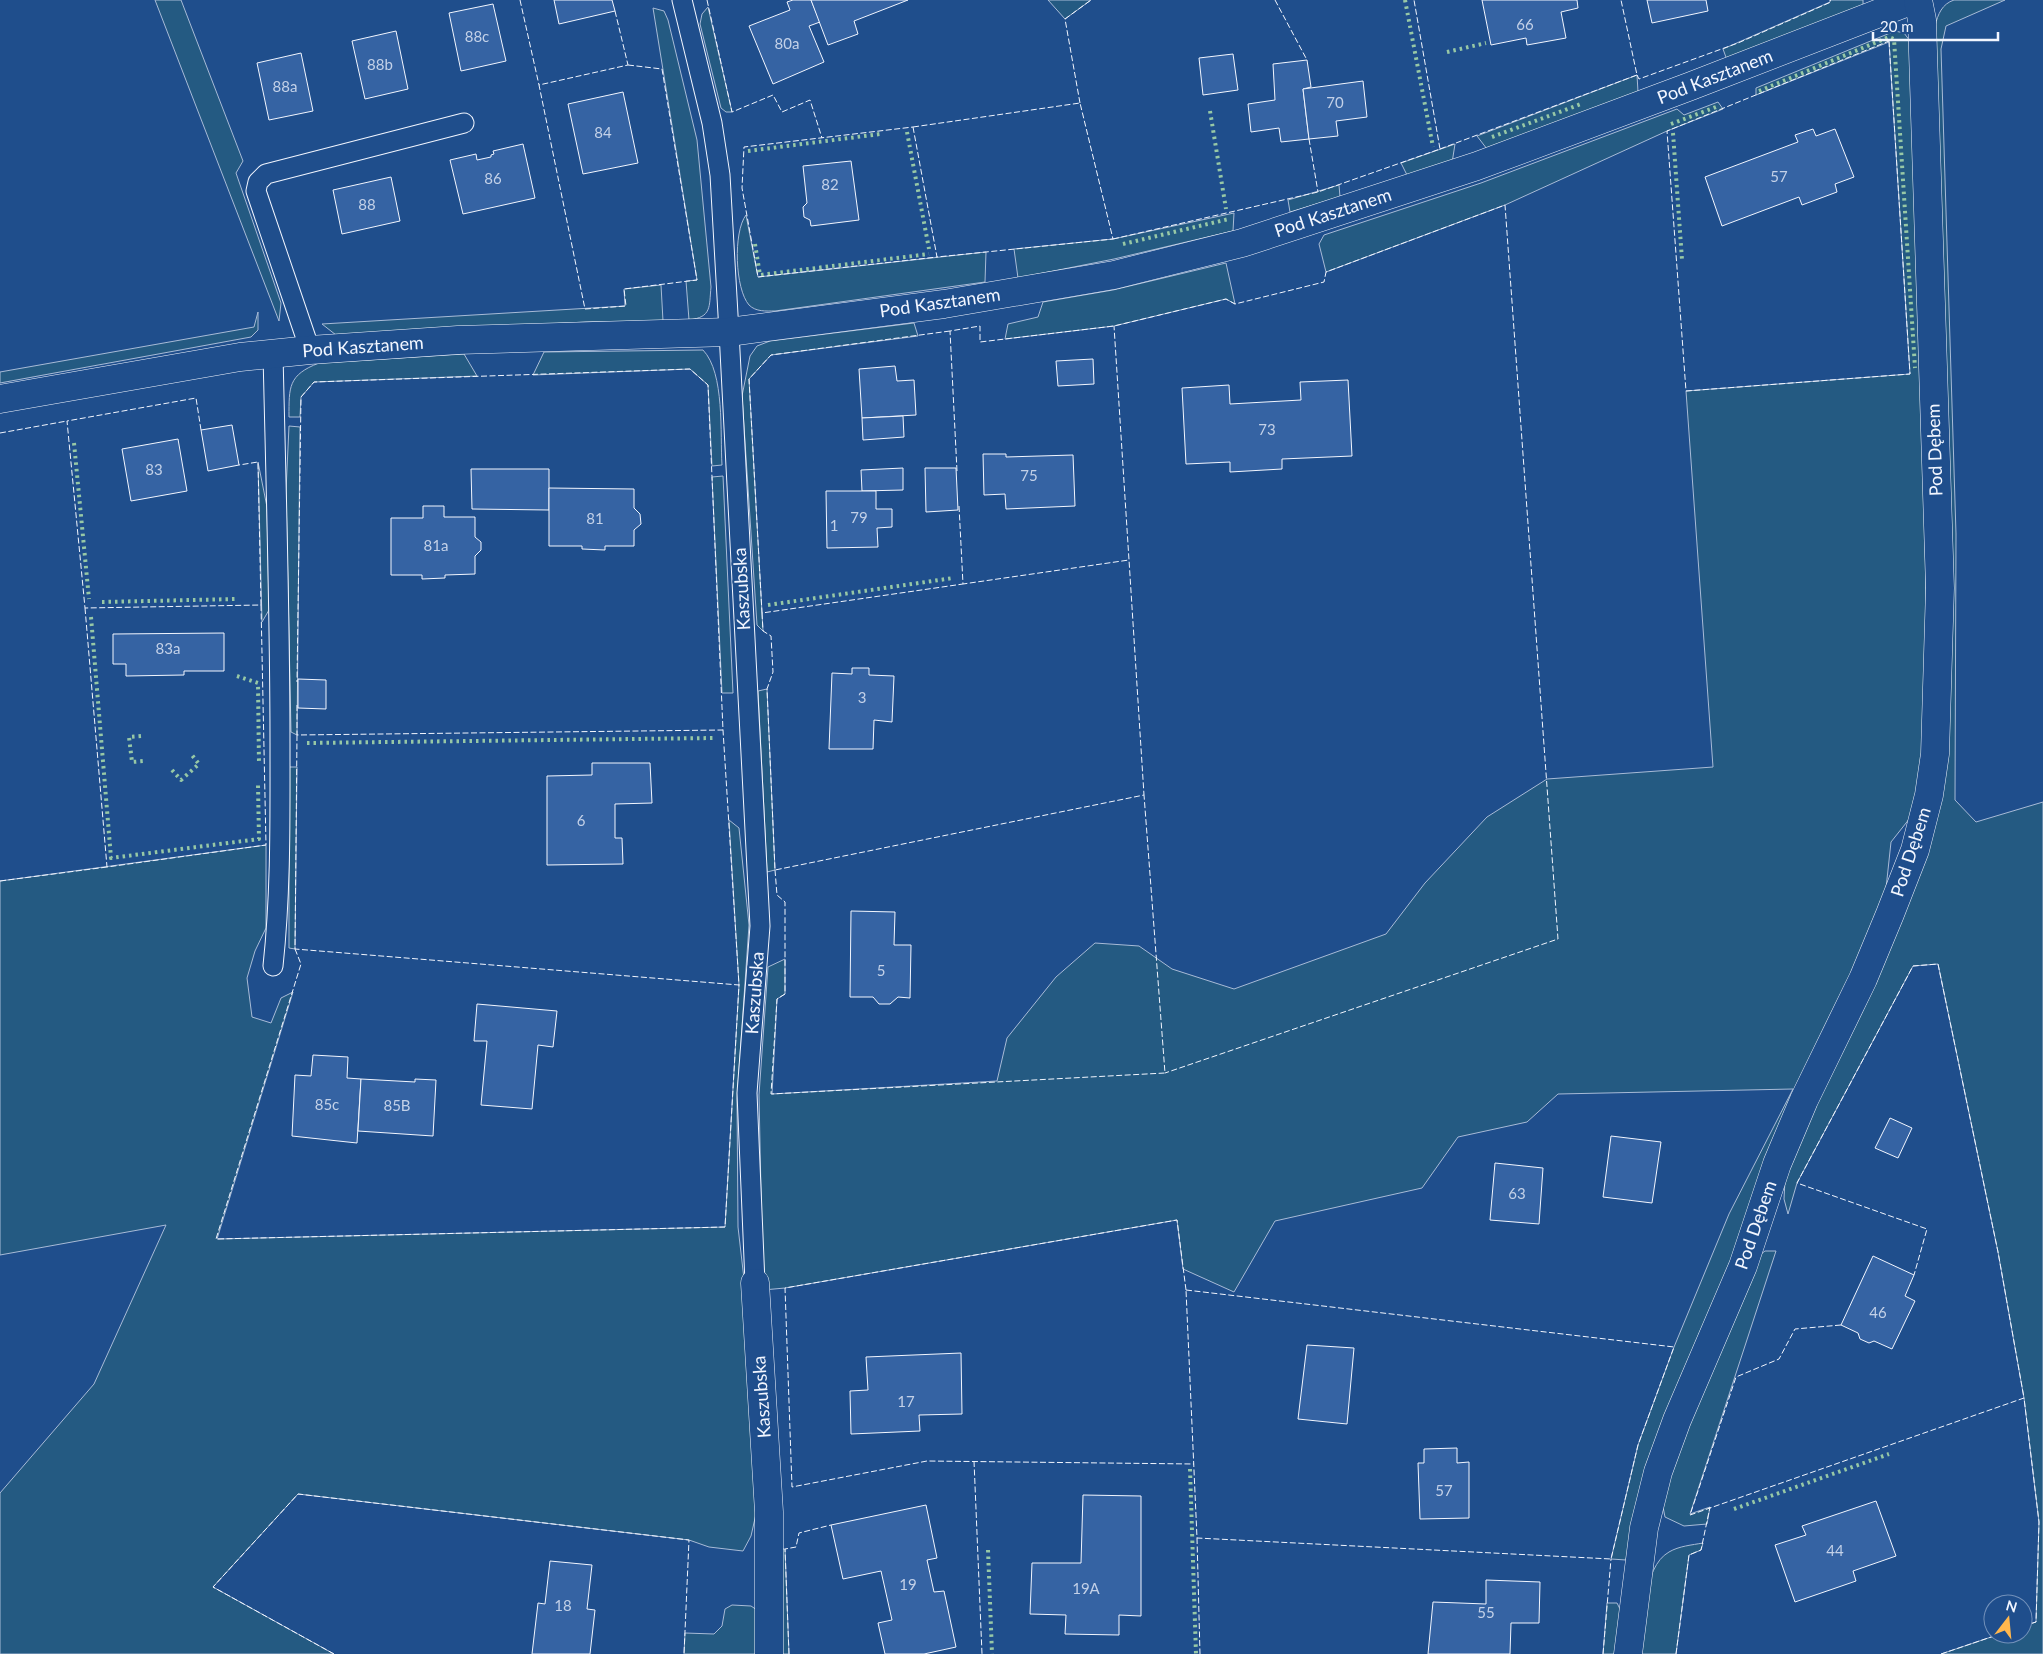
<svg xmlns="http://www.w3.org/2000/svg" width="2043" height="1654" viewBox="0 0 2043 1654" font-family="Lato,sans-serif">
<rect width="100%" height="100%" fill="#1f4e8c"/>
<!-- green -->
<g fill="#245a82" stroke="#a8bbd7">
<path d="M155,0H181L243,161L236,173L281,303L279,321Z"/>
<path d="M1048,0H1091L1065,19Z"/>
<path d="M1830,0H1863V5L1727,60L1723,49L1830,2Z"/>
<path d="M1954,0H2005L1946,26L1941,49L1956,534L1955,800L1976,822L2043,802V1654H1941L2000,1634H2023V1626L2036,1622L2039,1522L2024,1398L1998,1252L1938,964L1913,966L1797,1183L1788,1214L1784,1199L1785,1180L1925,846L1935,26C1938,14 1942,4 1954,0Z"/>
<path d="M708,7L732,112H726L721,108L700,24L702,14Z"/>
<path d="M653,8L664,11L668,20L697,140L711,287C709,307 712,317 689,320L686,281L697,280Z"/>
<path d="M1895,31L1904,33L1910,41L1922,373L1926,589L1927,689L1922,765L1910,818L1891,842L1884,907L1732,1260L1634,1518L1626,1560L1611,1559L1638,1445L1674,1347L1729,1214L1793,1089L1558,1094L1527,1122L1458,1137L1422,1188L1275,1221L1234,1292L1183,1269L1177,1220L785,1288L763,1290L759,1095L768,967L785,959V994L777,999L772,1094L997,1081L1007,1038L1056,977L1095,943L1139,946L1172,969L1234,989L1386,934L1425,883L1487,817L1547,779L1713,767L1686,391L1910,374L1889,42L1756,95V88Z"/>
<path d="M1637,75L1638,92L1487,149L1477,136Z"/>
<path d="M1718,102L1723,109L1667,131L1505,205L1326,272L1319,244L1324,235L1481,183L1677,109L1684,115Z"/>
<path d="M1455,144L1452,163L1408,177L1401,163Z"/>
<path d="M1339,185L1340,197L1290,212L1288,200Z"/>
<path d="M1234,213L1233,231L1114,259L1018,278L1014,249L1113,239Z"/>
<path d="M746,215L758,277L986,252L985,282L775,311C766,311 756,312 749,305C735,289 733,232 746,215Z"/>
<path d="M1226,263L1235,304L1226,299L1114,326L1005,339L1008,324L1038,317L1043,302L1113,290Z"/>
<path d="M661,285L663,321L586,322L336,335L322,324L625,306L624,289Z"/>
<path d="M258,312V330L251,337L0,383V372L254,327Z"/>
<path d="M914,323L918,336L771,355L749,379L763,631L757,625L742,396L750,356L757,346L770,341Z"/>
<path d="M703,350C725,373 720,434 722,465L712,466L708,385L690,369L533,375L544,352Z"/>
<path d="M464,354L477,376L314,382L301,397L300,417H289C289,387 288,375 319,363Z"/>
<path d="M289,426L300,427L297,735L291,732L286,491Z"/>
<path d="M258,462L267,507L269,610L262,622Z"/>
<path d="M723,476L733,693H722L712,477Z"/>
<path d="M767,689L775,870L767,872L758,691Z"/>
<path d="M289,767H297L295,949L289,948Z"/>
<path d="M729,820L739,828L749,925L737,1099L738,1227L744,1279L756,1514L751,1536L743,1551L709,1547L689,1540L298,1494L213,1587L334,1654H0V1493L94,1384L166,1225L0,1255V881L266,845V928L255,951L247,978L252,1017L271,1023L281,998L293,992L217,1239L725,1227L739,985Z"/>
<path d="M1765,1251H1776L1690,1514L1710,1507L1707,1524L1684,1526L1665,1517L1662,1502L1669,1471L1756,1258Z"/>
<path d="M1703,1543L1701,1550L1689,1555L1676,1654H1639C1643,1626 1642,1567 1669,1552C1679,1546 1692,1545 1703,1543Z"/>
<path d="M781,1549H785L789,1654H781Z"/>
<path d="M1607,1603H1617L1621,1611L1618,1654H1603Z"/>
<path d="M732,1605L751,1606L760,1612L759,1654H684L685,1633L714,1634L722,1626L725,1609Z"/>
</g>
<!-- building -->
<g fill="#3563a3" stroke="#f2f6ff">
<path d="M554,0H612L615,11L559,24Z"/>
<path d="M793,0H811L820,22L809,26L824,62L773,84L749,26L790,10L787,2Z"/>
<path d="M811,0H908L854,21L858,34L828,45Z"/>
<path d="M1482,0H1577L1578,8L1561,12L1566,38L1527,45L1526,38L1491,45Z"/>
<path d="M1647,0H1706L1708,11L1652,23Z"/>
<path d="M493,4L506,61L461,71L449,13Z"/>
<path d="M396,31L408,89L365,99L352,41Z"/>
<path d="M301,53L313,111L269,120L257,63Z"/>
<path d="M1233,54L1238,90L1203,95L1199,58Z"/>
<path d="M1307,60L1311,87L1303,89L1309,139L1281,142L1279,128L1251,132L1248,104L1275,100L1273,64Z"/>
<path d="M1363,81L1367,117L1336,121L1338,136L1309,139L1303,89Z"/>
<path d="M623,92L638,163L583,174L568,104Z"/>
<path d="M1813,129L1816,136L1835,129L1854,177L1835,184L1837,192L1802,205L1799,197L1722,226L1705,177L1798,142L1795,135Z"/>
<path d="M523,144L535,198L463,214L450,160L476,154L477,160L491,157V155L494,154L493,151Z"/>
<path d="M851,161L859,220L811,226L810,220L804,217L803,207L807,203L803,166Z"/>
<path d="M391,177L400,221L342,234L333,190Z"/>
<path d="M1093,359L1094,384L1058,386L1056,361Z"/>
<path d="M895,366L897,381L914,380L916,415L862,418L859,369Z"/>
<path d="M1348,380L1352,456L1282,459V469L1230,472V462L1186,464L1182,388L1229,385L1230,404L1301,400L1300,382Z"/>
<path d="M903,416L904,437L863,440L862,418Z"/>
<path d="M232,425L239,465L208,471L201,430Z"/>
<path d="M178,439L187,491L131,501L122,449Z"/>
<path d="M983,454H1006V457L1073,455L1075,506L1006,509L1005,494L984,495Z"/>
<path d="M903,468V490L862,491L861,470Z"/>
<path d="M925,468H956L958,510L926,512Z"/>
<path d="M471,469H549V510L472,509Z"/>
<path d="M549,488L634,489V508L640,514L641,524L634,530V546H605V550L582,549V546H549Z"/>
<path d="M826,491H876V509H892V527L877,528L878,547L827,548Z"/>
<path d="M423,506H444V517H475V537L481,542V550L475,556V574L445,575V578L422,579V575H391V518H423Z"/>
<path d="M224,633V671H184V675L126,676V664H113V634Z"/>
<path d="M852,668H869V675L894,676L892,722L874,720L873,749H829L832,673L852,674Z"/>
<path d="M298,679L326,680V709L298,708Z"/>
<path d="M592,763H650L652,803L615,804V838H622L623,864L547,865V776L592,775Z"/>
<path d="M851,911L895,912L894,945H911L910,998L898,997L890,1004H879L873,997H850Z"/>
<path d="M477,1004L557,1011L553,1047L538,1045L532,1109L481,1105L487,1041H474Z"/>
<path d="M313,1055L348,1057L347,1078L361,1079L357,1143L292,1136L295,1075L311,1076Z"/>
<path d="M361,1079L415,1082V1079L436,1080L433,1136L358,1131Z"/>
<path d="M1890,1118L1912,1128L1898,1158L1875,1148Z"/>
<path d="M1611,1136L1661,1142L1652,1203L1603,1197Z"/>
<path d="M1495,1163L1543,1168L1539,1224L1490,1220Z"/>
<path d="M1873,1256L1914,1275L1905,1296L1915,1301L1892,1349L1874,1341L1869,1343L1860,1339L1858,1333L1841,1325Z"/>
<path d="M1307,1345L1354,1348L1347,1424L1298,1419Z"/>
<path d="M961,1353L962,1414L919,1415L920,1431L851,1434L850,1391L868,1390L866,1357Z"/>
<path d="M1457,1448V1463L1469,1462V1518L1420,1519L1418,1463H1424V1449Z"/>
<path d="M1083,1495L1141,1496V1616L1119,1615V1635L1065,1634L1066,1615L1030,1614L1032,1563H1081Z"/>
<path d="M1876,1501L1896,1556L1853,1571L1856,1581L1795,1602L1775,1545L1806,1535L1802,1526Z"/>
<path d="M926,1505L937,1558L927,1560L934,1592L944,1591L956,1647L924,1654H885L878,1623L892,1620L881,1571L843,1579L831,1525Z"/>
<path d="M550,1561L592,1565L587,1609L595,1610L590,1654H532L538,1603L545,1604Z"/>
<path d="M1486,1580L1540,1582L1539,1623H1511L1510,1654H1428L1433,1602L1486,1604Z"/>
</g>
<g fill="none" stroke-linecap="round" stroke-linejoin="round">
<defs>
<g id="lane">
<path d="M682,0L712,123L720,175L729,332L760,926L747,1093L755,1283"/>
<path d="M310,350L256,191L258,182L266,174L464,123"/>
<path d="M273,966C281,892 280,818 280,743C280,614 276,484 273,354"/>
</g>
<g id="street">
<path d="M0,399L240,357L310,350L458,340L729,332L944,304L1114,275L1242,243L1477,166L1691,86L1913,0"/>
<path d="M755,1283L769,1512V1654"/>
<path d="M1628,1654L1644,1528L1658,1472L1677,1420L1743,1266L1777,1164L1804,1100L1863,979L1890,914L1915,850L1929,795L1935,754L1940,588L1922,20L1918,0"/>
</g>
</defs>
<!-- lane casing -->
<use href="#lane" stroke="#f2f6ff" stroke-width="21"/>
<!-- street casing -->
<use href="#street" stroke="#f2f6ff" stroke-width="29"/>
<!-- lane -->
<use href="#lane" stroke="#1f4e8c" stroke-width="19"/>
<!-- street -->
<use href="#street" stroke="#1f4e8c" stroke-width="28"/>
<!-- hedge -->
<g stroke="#97c8a6" stroke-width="4" stroke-dasharray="2.5 4" stroke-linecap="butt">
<path d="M1405,0L1433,147"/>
<path d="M1447,52L1486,43"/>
<path d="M1759,91L1889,37L1894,39L1915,368"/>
<path d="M1210,111L1226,209"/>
<path d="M1671,124L1716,107"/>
<path d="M907,132L929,249"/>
<path d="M1673,133L1682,260"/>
<path d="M1492,137L1581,104"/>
<path d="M748,151L880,134"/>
<path d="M755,244L760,275L929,254"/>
<path d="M1123,244L1229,219"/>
<path d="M74,443L89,599"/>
<path d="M102,602L237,599"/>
<path d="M768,605L953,578"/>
<path d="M91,617L111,858L259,839L258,785"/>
<path d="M237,676L258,683L259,764"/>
<path d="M141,736L129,737L132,762L144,761"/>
<path d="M307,743L714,738"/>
<path d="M172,770L181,780L199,764L191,754"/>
<path d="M1190,1469L1196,1654"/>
<path d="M1734,1509L1889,1454"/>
<path d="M988,1550L992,1654"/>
</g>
<!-- fence -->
<g stroke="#f2f6ff" stroke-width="1" stroke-dasharray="6 2.5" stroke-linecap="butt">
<path d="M520,0L539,85"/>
<path d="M707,0L732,112L773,95L782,112L810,100L822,138"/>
<path d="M1275,0L1307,60"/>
<path d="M615,11L628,65"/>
<path d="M1889,41L1910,374L1686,391L1667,131Z"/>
<path d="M628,65L662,69L697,280L624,289L626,306L585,309L539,85Z"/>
<path d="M1637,75L1639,79L1738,43L1831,2L1830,0"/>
<path d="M1080,103L1065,19L1091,0"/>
<path d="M913,127L937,257L758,277L742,188L744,147Z"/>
<path d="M913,127L1080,103L1113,239L937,257"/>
<path d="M1309,139L1318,192"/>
<path d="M1440,149L1637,75L1621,0"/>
<path d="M1113,239L1318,192L1440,149L1414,0"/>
<path d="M950,331L771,355L749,379L762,613L963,584"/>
<path d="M201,430L196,398L67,421L85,608L261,605L258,462L239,465"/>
<path d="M0,433L67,421"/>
<path d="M957,471L950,331L980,326V342L1114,326L1226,299L1235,304L1324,282L1326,272L1505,205L1558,939L1165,1073"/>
<path d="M959,506L963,584L1129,560L1114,326"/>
<path d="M85,608L107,867L266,845L261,605"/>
<path d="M762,613L763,631L771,636L773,672L767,689L775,870L1144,795L1129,560"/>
<path d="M297,705V735L723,730"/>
<path d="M297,735L295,949L739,985L723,730L708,385L690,369L314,382L301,397L297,682"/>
<path d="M775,870L777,895L785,902V994L777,999L771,1094L1165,1073L1144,795"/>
<path d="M0,881L107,867"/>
<path d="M295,949L301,964L216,1239L725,1227L739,985"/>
<path d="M1186,1290L1674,1347L1638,1445L1611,1559L1197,1538Z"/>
<path d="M1186,1290L1177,1220L785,1288L792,1487L927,1461L1194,1464"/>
<path d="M1841,1325L1795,1329L1779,1359L1736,1377L1690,1515L2024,1398L1998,1252L1938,964L1913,966L1797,1183L1927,1229L1914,1275"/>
<path d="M974,1461L982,1654"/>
<path d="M1197,1538L1200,1654"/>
<path d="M2023,1626L2036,1622L2039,1522L2024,1398"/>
<path d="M334,1654L213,1587L298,1494L689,1540L684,1654"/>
<path d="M789,1654L785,1549L796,1547L799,1533L831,1525"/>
<path d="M1603,1654L1611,1559"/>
<path d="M1676,1654L1689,1555L1701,1550L1710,1507"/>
<path d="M1941,1654L2000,1634"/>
</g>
</g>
<g text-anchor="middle" stroke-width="4" stroke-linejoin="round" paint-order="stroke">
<!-- number labels -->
<g font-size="15" fill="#c3d1e8">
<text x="1525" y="30">66</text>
<text x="477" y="42">88c</text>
<text x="787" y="49">80a</text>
<text x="380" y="70">88b</text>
<text x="285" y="92">88a</text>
<text x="1335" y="108">70</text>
<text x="603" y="138">84</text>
<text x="1779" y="182">57</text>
<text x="493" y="184">86</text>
<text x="830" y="190">82</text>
<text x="367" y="210">88</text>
<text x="1267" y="435">73</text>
<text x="154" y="475">83</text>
<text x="1029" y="481">75</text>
<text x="859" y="523">79</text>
<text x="595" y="524">81</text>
<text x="834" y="531">1</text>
<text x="436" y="551">81a</text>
<text x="168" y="654">83a</text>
<text x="862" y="703">3</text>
<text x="581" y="826">6</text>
<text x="881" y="976">5</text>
<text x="327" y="1110">85c</text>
<text x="397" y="1111">85B</text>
<text x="1517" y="1199">63</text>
<text x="1878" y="1318">46</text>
<text x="906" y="1407">17</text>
<text x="1444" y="1496">57</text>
<text x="1835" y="1556">44</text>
<text x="908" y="1590">19</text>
<text x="1086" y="1594">19A</text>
<text x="563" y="1611">18</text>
<text x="1486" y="1618">55</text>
</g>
<!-- street labels -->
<g font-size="18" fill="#f2f6ff" stroke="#1f4e8c">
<text transform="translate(1715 77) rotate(-21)" y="6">Pod Kasztanem</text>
<text transform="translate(1333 213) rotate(-18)" y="6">Pod Kasztanem</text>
<text transform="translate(940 303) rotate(-8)" y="6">Pod Kasztanem</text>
<text transform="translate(363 347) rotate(-4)" y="6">Pod Kasztanem</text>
<text transform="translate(1935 450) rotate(-92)" y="6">Pod Dębem</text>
<text transform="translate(742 589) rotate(-93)" y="6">Kaszubska</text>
<text transform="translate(1911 852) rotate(-72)" y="6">Pod Dębem</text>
<text transform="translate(755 993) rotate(-86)" y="6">Kaszubska</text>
<text transform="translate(1756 1225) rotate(-71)" y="6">Pod Dębem</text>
<text transform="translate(762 1397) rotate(-94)" y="6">Kaszubska</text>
</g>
</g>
<!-- north arrow -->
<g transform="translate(2008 1619) rotate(16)"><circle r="24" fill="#1f4e8c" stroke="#7391ba"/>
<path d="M0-4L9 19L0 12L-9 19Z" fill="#ffb74d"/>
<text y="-8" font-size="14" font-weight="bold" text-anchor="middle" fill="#f2f6ff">N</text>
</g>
<!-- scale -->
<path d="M1873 32v8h125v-8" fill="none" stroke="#f2f6ff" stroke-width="2.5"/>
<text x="1880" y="32" font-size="15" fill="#f2f6ff" stroke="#1f4e8c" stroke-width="4" paint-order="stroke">20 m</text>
</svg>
